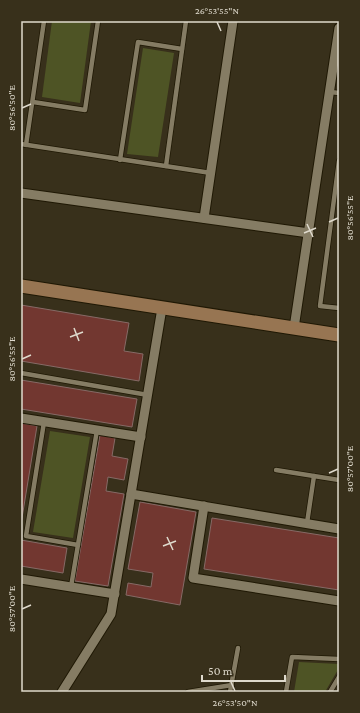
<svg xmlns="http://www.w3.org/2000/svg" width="360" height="713" viewBox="0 0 360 713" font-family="'Crimson Pro',serif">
<rect width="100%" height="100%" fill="#38301b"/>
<!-- green -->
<g fill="#4e5425">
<path d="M52,21H91L80,103L42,97Z"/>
<path d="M143,48L174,53L158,157L127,154Z"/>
<path d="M50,431L90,437L73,538L33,532Z"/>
<path d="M299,662L339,664V668L325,692H294Z"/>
</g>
<!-- building -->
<g fill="#723730" stroke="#866a66">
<path d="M21,305L129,323L124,351L143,354L139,381L21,361Z"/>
<path d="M21,380L137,399L132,427L21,409Z"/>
<path d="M21,423L37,426L21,524Z"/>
<path d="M100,435L115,438L112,456L128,459L124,480L108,477L106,491L124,494L108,586L75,581Z"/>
<path d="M140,502L196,512L180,605L126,595L128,583L151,587L153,573L128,569Z"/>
<path d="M212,518L339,538V590L204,569Z"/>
<path d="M21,540L67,548L63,573L21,566Z"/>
</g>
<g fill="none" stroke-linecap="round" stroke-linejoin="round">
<defs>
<g id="lane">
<path d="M330,92L339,93"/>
<path d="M33,102L85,110L98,21"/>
<path d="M21,144L211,173"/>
<path d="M26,145L44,21"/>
<path d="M120,160L138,42L182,49"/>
<path d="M339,161L320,306L339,308"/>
<path d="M166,166L186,21"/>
<path d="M21,373L148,395"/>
<path d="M44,422L26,536L78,545"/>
<path d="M276,470L339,480"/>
<path d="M307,523L314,476"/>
<path d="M71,587L97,430"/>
<path d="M188,692L232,685"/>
<path d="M230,692L238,648"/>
<path d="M286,692L292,657L339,659"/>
<path d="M330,692L339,677"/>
</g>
<g id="street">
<path d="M21,193L309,233"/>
<path d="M204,218L233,21"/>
<path d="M294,328L339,28"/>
<path d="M21,418L141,437"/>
<path d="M131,494L339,529"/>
<path d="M204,506L193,578L339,601"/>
<path d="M21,579L115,594"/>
<path d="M62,692L111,614L162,308"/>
</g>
<path id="secondary" d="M21,286L339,335"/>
</defs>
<!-- lane casing -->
<use href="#lane" stroke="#1f1804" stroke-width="6"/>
<!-- street casing -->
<use href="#street" stroke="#1f1804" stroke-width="11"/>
<!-- secondary casing -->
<use href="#secondary" stroke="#1f1804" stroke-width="15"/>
<!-- lane -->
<use href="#lane" stroke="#857c64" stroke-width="4.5"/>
<!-- street -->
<use href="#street" stroke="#857c64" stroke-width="9"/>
<!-- secondary -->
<use href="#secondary" stroke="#977552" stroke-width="13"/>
</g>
<!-- ticks -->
<path fill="none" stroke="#dfdacd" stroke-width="1.5" d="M217,22L221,31M22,108L31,104M329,222L338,218M307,224L313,237M304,233L316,228M74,328L79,341M70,337L83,332M22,359L31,355M329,473L338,469M167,537L173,550M163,546L176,541M22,609L31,605M231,682L235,691"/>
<!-- border -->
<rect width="360" height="713" fill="none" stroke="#38301b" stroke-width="44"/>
<!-- scale -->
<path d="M202 675v6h83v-6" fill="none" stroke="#dfdacd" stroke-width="2"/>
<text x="208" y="675" font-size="12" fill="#dfdacd" stroke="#38301b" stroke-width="3" paint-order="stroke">50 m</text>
<rect x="22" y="22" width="316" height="669" fill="none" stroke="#dfdacd" stroke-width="1.5"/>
<g font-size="10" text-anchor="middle" fill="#dfdacd">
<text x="217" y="14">26°53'55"N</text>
<text transform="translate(11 108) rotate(-90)" y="4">80°56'50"E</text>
<text transform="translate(349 218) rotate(-90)" y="4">80°56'55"E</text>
<text transform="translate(11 359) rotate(-90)" y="4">80°56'55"E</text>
<text transform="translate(349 469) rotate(-90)" y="4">80°57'00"E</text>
<text transform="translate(11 609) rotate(-90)" y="4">80°57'00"E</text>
<text x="235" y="706">26°53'50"N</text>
</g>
</svg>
